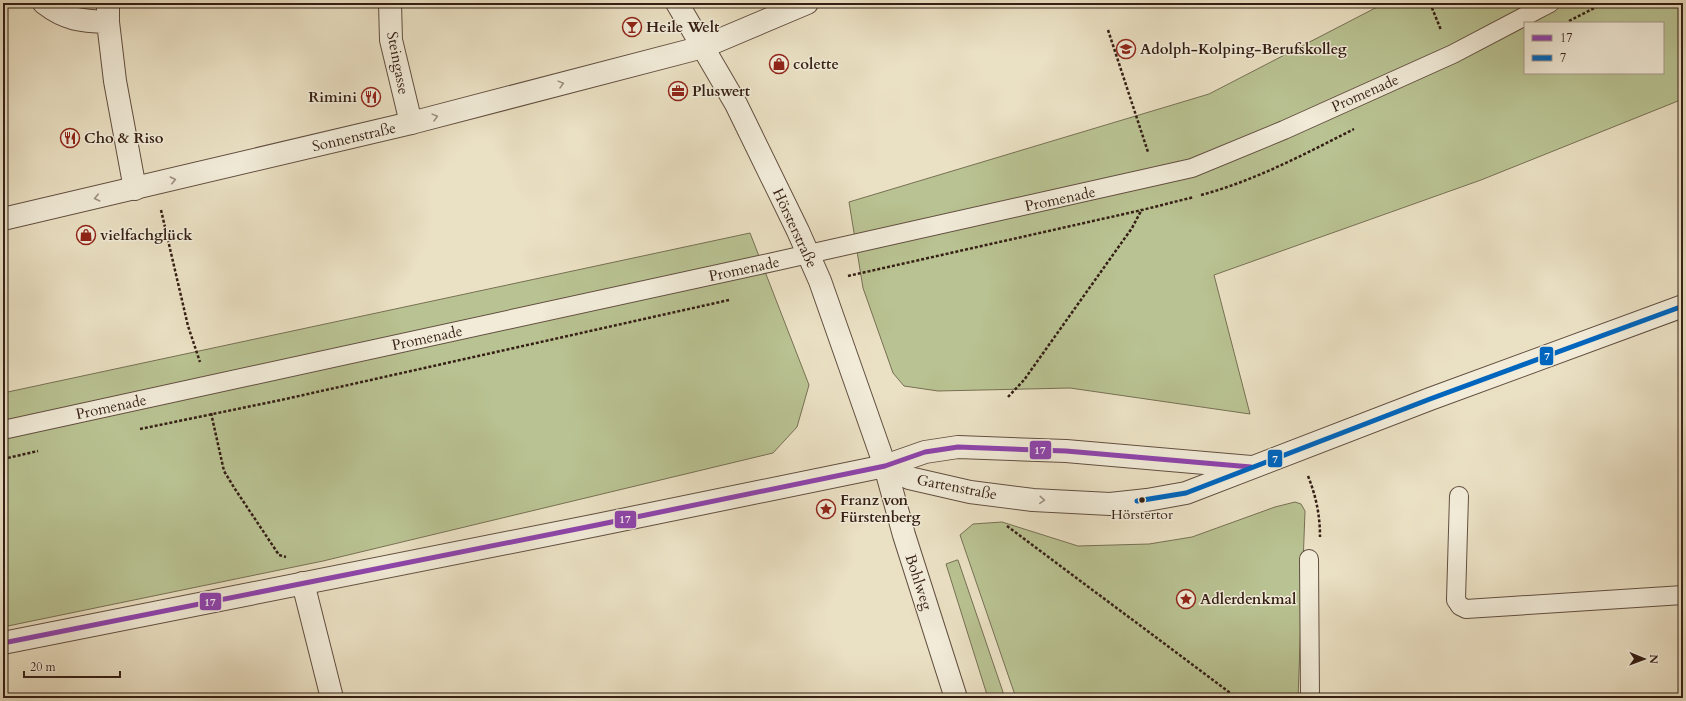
<svg xmlns="http://www.w3.org/2000/svg" width="1686" height="701" viewBox="0 0 1686 701" font-family="Cardo,serif">
<rect width="100%" height="100%" fill="#eae0c3"/>
<filter id="stains"><feTurbulence type="fractalNoise" baseFrequency=".005" numOctaves="4"/><feColorMatrix values="0 0 0 0 .2 0 0 0 0 .09 0 0 0 0 .02 0 0 0 .5 -.17"/></filter>
<radialGradient id="worn" r=".72"><stop offset=".6" stop-color="#630" stop-opacity="0"/><stop offset="1" stop-color="#630" stop-opacity=".3"/></radialGradient>
<!-- green -->
<g fill="#b9c292" stroke="#777054" fill-rule="evenodd">
<path d="M1385,3H1683V99L1481,180L1214,275L1250,414L1070,388L938,391L904,386L893,373L863,288L849,202L1209,94ZM1525,23H1663V73H1525Z"/>
<path d="M750,233L809,385L797,427L773,453L323,561L3,627V393Z"/>
<path d="M1295,502L1301,504L1305,511L1298,698H1016L960,535L973,524L1002,522L1078,546L1149,544L1192,537L1275,507Z"/>
<path d="M957,560H958L1005,698H988L946,564Z"/>
</g>
<g fill="none" stroke-linecap="round" stroke-linejoin="round">
<defs>
<g id="service">
<path d="M3,430L773,262L1192,168L1284,130L1453,54L1550,3"/>
<path d="M1459,496L1456,600L1460,606L1466,609L1683,595"/>
<path d="M1309,559L1310,698"/>
</g>
<g id="minor">
<path d="M44,3C66,20 81,21 108,22L115,81L135,189"/>
<path d="M108,3V22"/>
<path d="M390,3L391,40L411,123"/>
<path d="M677,3L736,104L798,231L820,281L885,466L904,535L956,698"/>
<path d="M3,219L411,123L703,47L807,3"/>
<path d="M303,583L332,698"/>
</g>
<g id="tertiary">
<path d="M885,466L909,478L970,492L1033,500L1110,504L1147,500L1186,493L1430,399L1683,306"/>
<path d="M3,643L597,525L885,466L925,452L958,447L1066,451L1251,467"/>
</g>
</defs>
<!-- service casing -->
<use href="#service" stroke="#624f40" stroke-width="20"/>
<!-- minor casing -->
<use href="#minor" stroke="#624f40" stroke-width="24"/>
<!-- tertiary casing -->
<use href="#tertiary" stroke="#624f40" stroke-width="24"/>
<!-- path -->
<g stroke="#351f15" stroke-width="2.5" stroke-dasharray="3 2" stroke-linecap="butt">
<path d="M1430,3L1441,30"/>
<path d="M1569,21L1604,3"/>
<path d="M1108,30L1148,152"/>
<path d="M1201,195C1254,181 1305,154 1354,129"/>
<path d="M161,210L188,326L200,362"/>
<path d="M848,276L1142,210L1194,197"/>
<path d="M1008,397L1024,380L1132,228L1142,209"/>
<path d="M211,413L224,471L235,489L279,555L286,557"/>
<path d="M140,429L281,400L729,300"/>
<path d="M3,459L38,451"/>
<path d="M1308,476C1316,496 1320,515 1320,537"/>
<path d="M1007,526L1237,698"/>
</g>
<!-- service -->
<use href="#service" stroke="#f1ebd8" stroke-width="18"/>
<!-- minor -->
<use href="#minor" stroke="#f1ebd8" stroke-width="22"/>
<!-- tertiary -->
<use href="#tertiary" stroke="#f1ebd8" stroke-width="22"/>
<defs>
<path id="bus-1" d="M3,643L597,525L885,466L925,452L958,447L1066,451L1251,467"/>
<path id="bus-2" d="M1137,501L1186,493L1430,399L1683,306"/>
</defs>
<!-- bus-1 casing -->
<use href="#bus-1" stroke="#f1ebd8" stroke-width="8"/>
<!-- bus-2 casing -->
<use href="#bus-2" stroke="#f1ebd8" stroke-width="8"/>
<!-- bus-1 -->
<use href="#bus-1" stroke="#8e44ad" stroke-width="5"/>
<!-- bus-2 -->
<use href="#bus-2" stroke="#0065bd" stroke-width="5"/>
</g>
<!-- one-way arrows -->
<defs><path id="oneway-chevron" d="M-2-3.5L2.5 0L-2 3.5" fill="none" stroke-width="1.6" stroke-linecap="round" stroke-linejoin="round"/></defs>
<g stroke="#9c8f80">
<use href="#oneway-chevron" transform="translate(561 84) rotate(-15)"/>
<use href="#oneway-chevron" transform="translate(435 117) rotate(-15)"/>
<use href="#oneway-chevron" transform="translate(173 180) rotate(-13)"/>
<use href="#oneway-chevron" transform="translate(97 198) rotate(167)"/>
<use href="#oneway-chevron" transform="translate(1042 500) rotate(4)"/>
</g>
<!-- icons -->
<defs>
<symbol id="bar-ring" viewBox="-11 -11 22 22"><circle r="9.5" fill="#f1ebd8" stroke="#8f2418" stroke-width="1.5"/><path d="M-6-5H6L.8 .8V4.5H3.5V6h-7V4.5H-.8V.8Z" fill="#8f2418"/></symbol>
<symbol id="school-ring" viewBox="-11 -11 22 22"><circle r="9.5" fill="#f1ebd8" stroke="#8f2418" stroke-width="1.5"/><path d="M0-5L7-2L0 1L-7-2ZM-4 1L0 2.5L4 1V4Q0 6-4 4Z" fill="#8f2418"/></symbol>
<symbol id="shop-ring" viewBox="-11 -11 22 22"><circle r="9.5" fill="#f1ebd8" stroke="#8f2418" stroke-width="1.5"/><path d="M-5-2.5h2.3a2.7 3.5 0 0 1 5.4 0H5L5.5 6h-11ZM-1.5-2.5h3a1.5 2.3 0 0 0-3 0Z" fill="#8f2418"/></symbol>
<symbol id="office-ring" viewBox="-11 -11 22 22"><circle r="9.5" fill="#f1ebd8" stroke="#8f2418" stroke-width="1.5"/><path d="M-6-3h4V-5.5h4V-3h4V5H-6ZM-1-4.5V-3h2v-1.5ZM-6 0V1H6V0Z" fill="#8f2418"/></symbol>
<symbol id="restaurant-ring" viewBox="-11 -11 22 22"><circle r="9.5" fill="#f1ebd8" stroke="#8f2418" stroke-width="1.5"/><path d="M-5-6h1v4h1v-4h1v4h1v-4h1v5L-1.5 .5V6h-2V.5L-5-1ZM5-6V6H3V1.5H1.5Q1.5-4 5-6Z" fill="#8f2418"/></symbol>
<symbol id="sight-ring" viewBox="-11 -11 22 22"><circle r="9.5" fill="#f1ebd8" stroke="#8f2418" stroke-width="1.5"/><path d="M0-6L1.8-2.2L6-1.7L2.9 1.2L3.7 5.4L0 3.3L-3.7 5.4L-2.9 1.2L-6-1.7L-1.8-2.2Z" fill="#8f2418"/></symbol>
</defs>
<g fill-rule="evenodd">
<use href="#bar-ring" x="621" y="16" width="22" height="22"/>
<use href="#school-ring" x="1115" y="38" width="22" height="22"/>
<use href="#shop-ring" x="768" y="53" width="22" height="22"/>
<use href="#office-ring" x="667" y="80" width="22" height="22"/>
<use href="#restaurant-ring" x="360" y="86" width="22" height="22"/>
<use href="#restaurant-ring" x="59" y="127" width="22" height="22"/>
<use href="#shop-ring" x="75" y="224" width="22" height="22"/>
<use href="#sight-ring" x="815" y="498" width="22" height="22"/>
<use href="#sight-ring" x="1175" y="588" width="22" height="22"/>
</g>
<!-- markers -->
<circle fill="#351f15" stroke="#f1ebd8" stroke-width="1.5" cx="1142" cy="500" r="3.5"/>
<g text-anchor="middle" stroke-width="3" stroke-linejoin="round" paint-order="stroke">
<!-- bus labels -->
<g font-size="14" fill="#351f15" stroke="#f1ebd8">
<text x="1142" y="519">Hörstertor</text>
</g>
<!-- poi labels -->
<g font-size="15" font-weight="bold" fill="#351f15" stroke="#f1ebd8" text-anchor="start">
<text x="646" y="32">Heile Welt</text>
<text x="1140" y="54">Adolph-Kolping-Berufskolleg</text>
<text x="793" y="69">colette</text>
<text x="692" y="96">Pluswert</text>
<text x="357" y="102" text-anchor="end">Rimini</text>
<text x="84" y="143">Cho &amp; Riso</text>
<text x="100" y="240">vielfachglück</text>
<text x="840" y="505">Franz von<tspan x="840" dy="17">Fürstenberg</tspan></text>
<text x="1200" y="604">Adlerdenkmal</text>
</g>
<!-- street labels -->
<g font-size="15" fill="#351f15" stroke="#f1ebd8">
<text transform="translate(398 63) rotate(79)" y="5">Steingasse</text>
<text transform="translate(1365 93) rotate(-24)" y="5">Promenade</text>
<text transform="translate(354 137) rotate(-13)" y="5">Sonnenstraße</text>
<text transform="translate(1060 199) rotate(-12)" y="5">Promenade</text>
<text transform="translate(795 228) rotate(65)" y="5">Hörsterstraße</text>
<text transform="translate(744 269) rotate(-12)" y="5">Promenade</text>
<text transform="translate(427 338) rotate(-12)" y="5">Promenade</text>
<text transform="translate(111 407) rotate(-12)" y="5">Promenade</text>
<text transform="translate(957 487) rotate(11)" y="5">Gartenstraße</text>
<text transform="translate(919 582) rotate(72)" y="5">Bohlweg</text>
</g>
</g>
<g stroke="#f1ebd8" stroke-width="1.5">
<rect x="1539" y="346" width="15" height="20" rx="4" fill="#0065bd"/>
<rect x="1029" y="440" width="23" height="20" rx="4" fill="#8e44ad"/>
<rect x="1267" y="449" width="16" height="19" rx="4" fill="#0065bd"/>
<rect x="614" y="510" width="23" height="19" rx="4" fill="#8e44ad"/>
<rect x="199" y="592" width="23" height="19" rx="4" fill="#8e44ad"/>
</g>
<g font-size="11" text-anchor="middle" font-weight="bold" fill="#fff">
<text x="1547" y="360">7</text>
<text x="1040" y="454">17</text>
<text x="1275" y="463">7</text>
<text x="625" y="523">17</text>
<text x="210" y="606">17</text>
</g>
<!-- margin -->
<rect width="1686" height="701" fill="none" stroke="#eae0c3" stroke-width="16"/>
<rect x="4" y="4" width="1678" height="693" fill="none" stroke="#351f15" stroke-width="2"/>
<rect x="8" y="8" width="1670" height="685" fill="none" stroke="#351f15"/>
<!-- legend -->
<rect x="1524" y="22" width="140" height="52" fill="#f1ebd8" stroke="#a6998a"/>
<rect x="1532" y="35" width="20" height="6" fill="#8e44ad" stroke="#a6998a"/>
<text x="1560" y="42" font-size="12" fill="#351f15">17</text>
<rect x="1532" y="55" width="20" height="6" fill="#0065bd" stroke="#a6998a"/>
<text x="1560" y="62" font-size="12" fill="#351f15">7</text>
<!-- north arrow -->
<g transform="translate(1644 659) rotate(91)" stroke="#f1ebd8" stroke-width="3" paint-order="stroke">
<path d="M0-3L7 15L0 10L-7 15Z" fill="#351f15"/>
<text y="-6" font-size="11" font-weight="bold" text-anchor="middle" fill="#351f15">N</text>
</g>
<!-- scale -->
<path d="M24 671v6h96v-6" fill="none" stroke="#351f15" stroke-width="2"/>
<text x="30" y="671" font-size="12" fill="#351f15" stroke="#f1ebd8" stroke-width="3" paint-order="stroke">20 m</text>
<rect width="100%" height="100%" filter="url(#stains)"/>
<rect width="100%" height="100%" fill="url(#worn)"/>
</svg>
